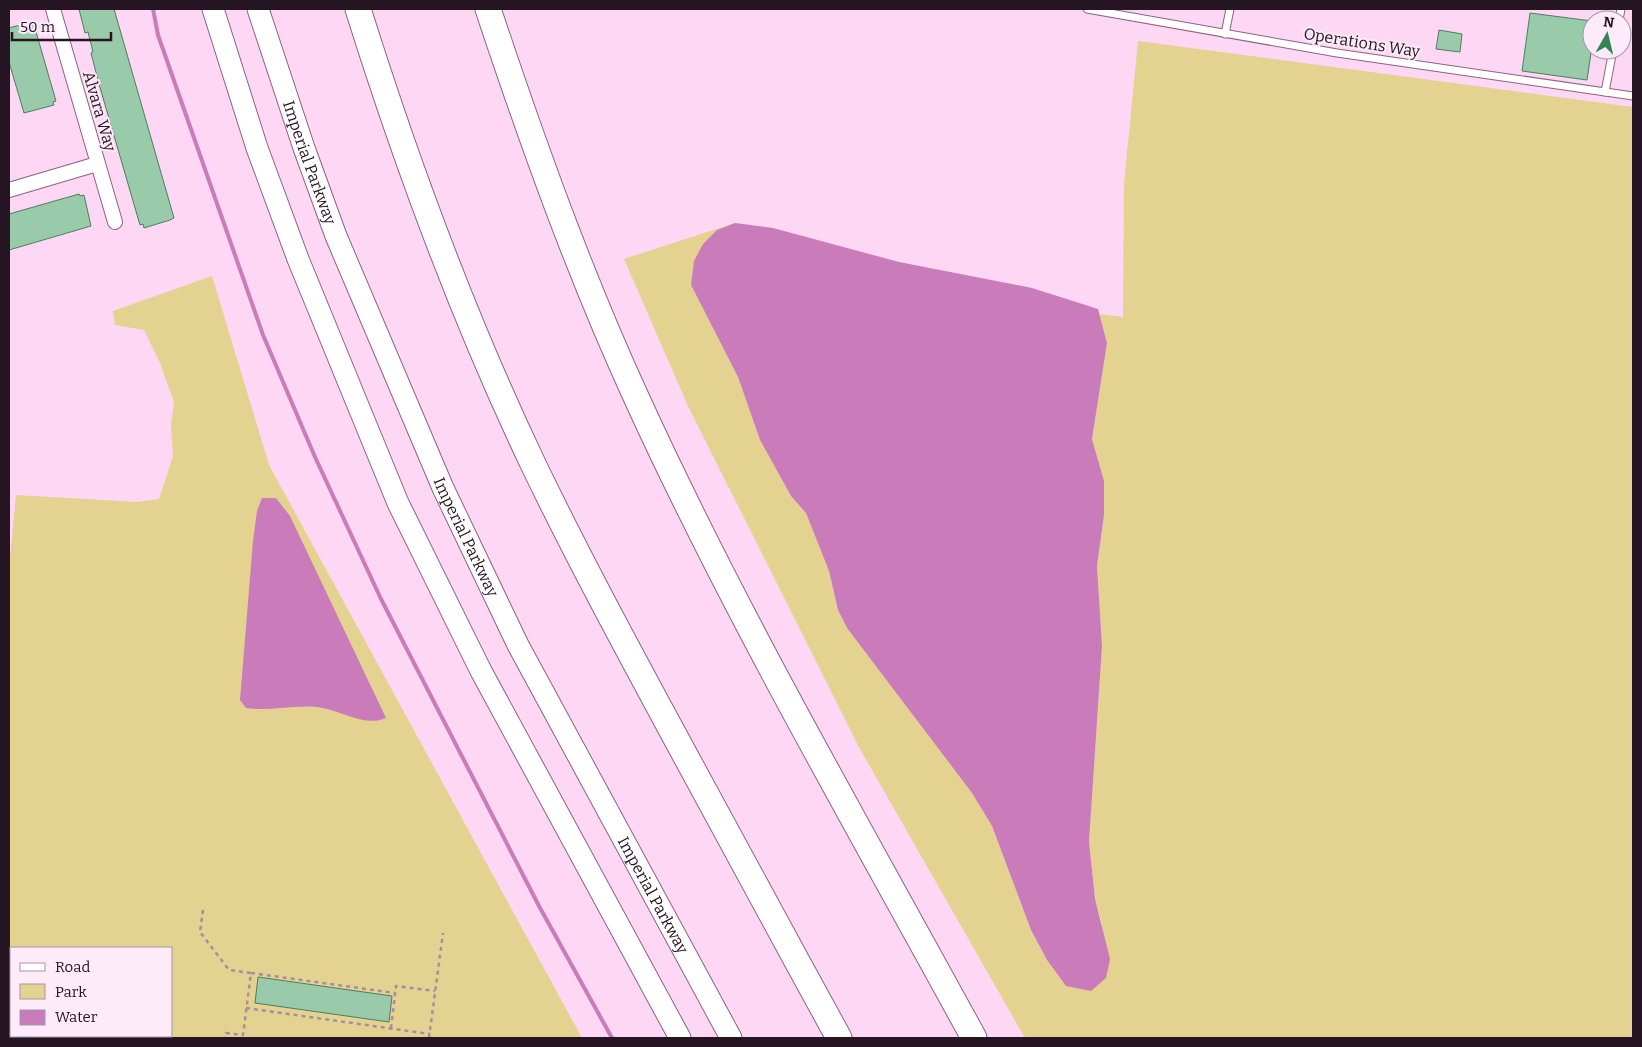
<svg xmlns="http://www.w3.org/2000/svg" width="1642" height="1047" viewBox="0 0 1642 1047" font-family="Bitter,serif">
<rect width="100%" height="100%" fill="#fdd7f3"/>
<!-- green -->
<g fill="#e3d290" fill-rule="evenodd">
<path d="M1138,41L1633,107V1038H1025L860,749L688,406L624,259L735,223L717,230L691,285L738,377L760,440L791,496L806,513L829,571L838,610L847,628L972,793L992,826L1031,930L1047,960L1066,986L1102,924L1095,899L1089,842L1102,646L1097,566L1104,515V481L1092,439L1107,343L1099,314L1123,317L1124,184Z"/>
<path d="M212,276L269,465L582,1038H9V568L16,495L137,502L159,499L173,456L171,426L174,402L160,363L144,330L115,325L113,311ZM11,948H171V1036H11Z"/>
</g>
<!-- water -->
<g fill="#c97cb9">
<path d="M735,223L773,228L899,262L1032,288L1098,309L1107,343L1092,439L1104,481V515L1097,566L1102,646L1089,842L1095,899L1110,959L1106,978L1091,991L1066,986L1047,960L1031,930L992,826L972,793L847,628L838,610L829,571L806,513L791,496L760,440L738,377L691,285L694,261L703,244L717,230Z"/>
<path d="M262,498H276L290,516L386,718C366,727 343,712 323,708C297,703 272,712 246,708L240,700L253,541L257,511Z"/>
</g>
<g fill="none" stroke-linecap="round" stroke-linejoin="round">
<!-- stream -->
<path stroke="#c97cb9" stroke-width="4" d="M153,9L158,35L263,335L315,457L381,599L539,906L612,1038"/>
</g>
<!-- building -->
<g fill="#99caa9" stroke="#4e7d5f">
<path d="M79,9H114L174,218L170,220L144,228L143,224L140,225L99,84L91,53L93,52L88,32L85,33Z"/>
<path d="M1530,13L1592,21V46L1587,80L1522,71Z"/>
<path d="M30,22L31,25H34L56,101L53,102L54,105L24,113L9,62V28Z"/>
<path d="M1439,30L1462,34L1460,52L1436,49Z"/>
<path d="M79,194L80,196L84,195L91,226L9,250V214Z"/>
<path d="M258,977L392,996L389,1022L255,1003Z"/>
</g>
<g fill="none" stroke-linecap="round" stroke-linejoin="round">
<defs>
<g id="service">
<path d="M1087,9L1337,53L1633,96"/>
<path d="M1619,20L1621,9"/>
<path d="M1225,34L1230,9"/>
<path d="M1605,92L1613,50"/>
</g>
<g id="minor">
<path d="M53,9L115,222"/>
<path d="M9,190L97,164"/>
</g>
<g id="primary">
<path d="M213,9L257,148L298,259L398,503L481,671L680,1038"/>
<path id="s1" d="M258,9L304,148L336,236L443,488L518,645L731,1038"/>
</g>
<g id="motorway">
<path d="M358,9C407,165 464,320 535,468C578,557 625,644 672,731C728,834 783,936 839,1038"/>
<path d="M488,9C532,141 579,273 637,399C737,618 859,827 974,1038"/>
</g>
</defs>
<!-- service casing -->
<use href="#service" stroke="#8c6282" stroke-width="9"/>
<!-- minor casing -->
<use href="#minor" stroke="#8c6282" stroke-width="16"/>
<!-- primary casing -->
<use href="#primary" stroke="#8c6282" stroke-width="23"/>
<!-- motorway casing -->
<use href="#motorway" stroke="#8c6282" stroke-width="27"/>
<!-- path -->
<g stroke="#aa8ca2" stroke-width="2.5" stroke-dasharray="4 4" stroke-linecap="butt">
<path d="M203,910L200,932L229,970L251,973L243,1035L226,1033L225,1038"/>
<path d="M251,973L395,993"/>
<path d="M246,1008L430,1034"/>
<path d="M391,1028L396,986L435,991"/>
<path d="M429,1038L443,933"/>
</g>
<!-- service -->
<use href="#service" stroke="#fff" stroke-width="7"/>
<!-- minor -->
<use href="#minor" stroke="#fff" stroke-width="14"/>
<!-- primary -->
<use href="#primary" stroke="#fff" stroke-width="21"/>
<!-- motorway -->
<use href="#motorway" stroke="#fff" stroke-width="25"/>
</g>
<g text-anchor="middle" stroke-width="4" stroke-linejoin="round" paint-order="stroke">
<!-- street labels -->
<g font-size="16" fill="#251421" stroke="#feebf9">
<text transform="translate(1362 42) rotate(9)" y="6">Operations Way</text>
<text transform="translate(100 111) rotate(74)" y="6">Alvara Way</text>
<text dy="6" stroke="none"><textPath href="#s1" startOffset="162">Imperial Parkway</textPath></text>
<text dy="6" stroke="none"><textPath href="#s1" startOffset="568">Imperial Parkway</textPath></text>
<text dy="6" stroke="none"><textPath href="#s1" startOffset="972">Imperial Parkway</textPath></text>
</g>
</g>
<!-- border -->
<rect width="1642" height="1047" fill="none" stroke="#251421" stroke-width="20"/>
<!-- legend -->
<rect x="10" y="947" width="162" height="90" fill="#feebf9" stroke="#a795a3"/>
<rect x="20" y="963" width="25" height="8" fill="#ffffff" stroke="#a795a3"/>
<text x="55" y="972" font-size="15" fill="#251421">Road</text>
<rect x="20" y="984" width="25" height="15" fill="#e3d290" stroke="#a795a3"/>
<text x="55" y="997" font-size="15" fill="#251421">Park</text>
<rect x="20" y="1010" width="25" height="15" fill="#c97cb9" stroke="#a795a3"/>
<text x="55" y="1022" font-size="15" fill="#251421">Water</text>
<!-- north arrow -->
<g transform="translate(1607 35) rotate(8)"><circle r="24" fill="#feebf9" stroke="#a795a3"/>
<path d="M0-4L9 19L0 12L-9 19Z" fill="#338456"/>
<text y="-8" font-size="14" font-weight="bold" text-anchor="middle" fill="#251421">N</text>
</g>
<!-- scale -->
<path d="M12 32v8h99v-8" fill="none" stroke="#251421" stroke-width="2.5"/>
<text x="20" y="32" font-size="15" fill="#251421" stroke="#feebf9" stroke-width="4" paint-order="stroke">50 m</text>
</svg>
